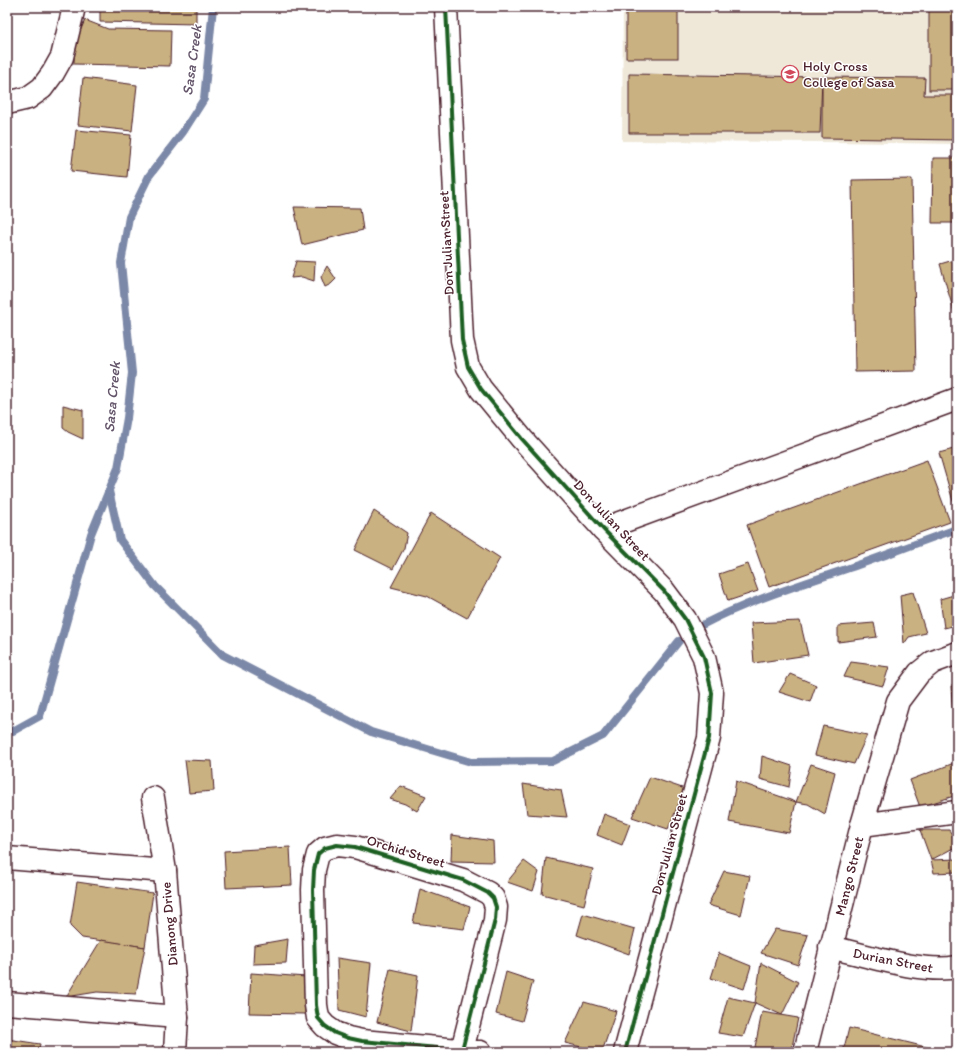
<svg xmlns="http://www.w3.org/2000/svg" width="964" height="1059" viewBox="0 0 964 1059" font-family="Itim,sans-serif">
<rect width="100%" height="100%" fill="#fff"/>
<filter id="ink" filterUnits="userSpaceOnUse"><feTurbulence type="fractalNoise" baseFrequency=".025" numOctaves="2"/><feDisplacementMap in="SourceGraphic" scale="8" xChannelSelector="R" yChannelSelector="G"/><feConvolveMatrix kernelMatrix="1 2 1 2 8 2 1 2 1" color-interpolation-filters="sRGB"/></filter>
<g filter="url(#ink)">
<!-- built -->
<path fill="#efe8d9" d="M623,7H957V144L834,142L622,141Z"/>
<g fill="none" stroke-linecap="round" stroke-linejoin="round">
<!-- stream -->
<g stroke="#7b88a7" stroke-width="8">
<path d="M109,491L120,540L155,586L223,655L371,732L471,762L553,761L603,736L679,641"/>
<path d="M704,624C750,600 800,585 849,568C885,556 921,541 957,529"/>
<path d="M7,731H13L40,716L91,534L118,468L127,418L132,373L121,263L129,217L149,176L183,132L204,99L213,7"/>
</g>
</g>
<!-- building -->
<g fill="#cab181" stroke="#4a1f2b">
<path d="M100,7H196V24L100,22Z"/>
<rect x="626" y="7" width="52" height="51"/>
<rect x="929" y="7" width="28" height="83"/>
<path d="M85,20L108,29L171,30L170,66L74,64V45Z"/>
<path d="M629,74L822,77L820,133H629Z"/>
<path d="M822,77L925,78L924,95H957V140L822,138Z"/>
<path d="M83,78L137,85L132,131L78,125Z"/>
<path d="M76,130L131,135L127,177L71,171Z"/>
<path d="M933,158H957V223H932Z"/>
<path d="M912,179L916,371L855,372L852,180Z"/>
<path d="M294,207L360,208L363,230L302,245Z"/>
<path d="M957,259V322L940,264Z"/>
<path d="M296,261L315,262L314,281L302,277L291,278Z"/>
<path d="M327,266L336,279L331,284L325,287L321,277Z"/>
<path d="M63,405L83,410V439L68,432L63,428Z"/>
<path d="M957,448V515L939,453Z"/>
<path d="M927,460L950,522L769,587L747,525Z"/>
<path d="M374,511L407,533L404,548L393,569L355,550Z"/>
<path d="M431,513L500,558L467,618L427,596L391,587Z"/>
<path d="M748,564L758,591L728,601L719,574Z"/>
<path d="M913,592L926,633L909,637L904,644L900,595Z"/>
<path d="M957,594V625L944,628L940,599Z"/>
<path d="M800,621L808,655L754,663L751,623Z"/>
<path d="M874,623L877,637L838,642V626Z"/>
<path d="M851,662L889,667L883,686L844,677Z"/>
<path d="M790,674L816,685L810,702L779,692Z"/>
<path d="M951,686H957V734L954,735Z"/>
<path d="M823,726L867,735L854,764L815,755Z"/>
<path d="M762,756L792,766L789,787L760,779Z"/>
<path d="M185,760L212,761L214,791L189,793Z"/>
<path d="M954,763L957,782V795L920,807L910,780Z"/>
<path d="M811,764L835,772L825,814L808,804L796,802Z"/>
<path d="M650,777L685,789L668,829L632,817Z"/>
<path d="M736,781L796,802L789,833L729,822Z"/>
<path d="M523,784L561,790L567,817L527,814Z"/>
<path d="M401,786L426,796L417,811L405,804L390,799Z"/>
<path d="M604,814L630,824L622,845L597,835Z"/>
<path d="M920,830H949L957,842V846L931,860Z"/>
<path d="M452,835L493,841L494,862L451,861Z"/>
<path d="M290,847L292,885L226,888L224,851Z"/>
<path d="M546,858L593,869L584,905L542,894Z"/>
<path d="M957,859V872L934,873L931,860Z"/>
<path d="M524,861L539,872L533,891L507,882Z"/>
<path d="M724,871L750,876L741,915L708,905Z"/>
<path d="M77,882L153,893L145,947L82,938L70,926Z"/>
<path d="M420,889L470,907L464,929L413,923Z"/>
<path d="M583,914L635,929L629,954L577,935Z"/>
<path d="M775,929L808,935L798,965L761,953Z"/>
<path d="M288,939L286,963L253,964L254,945Z"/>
<path d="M101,940L145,947L136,994L97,992L66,997Z"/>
<path d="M719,953L751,966L744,989L711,978Z"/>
<path d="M337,958L371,963L366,1017L339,1010Z"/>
<path d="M761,963L798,982L782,1015L755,1003Z"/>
<path d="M390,969L418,975L411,1031L377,1022Z"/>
<path d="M506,972L533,981L522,1021L496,1014Z"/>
<path d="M251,973L306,977L305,1014L249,1013Z"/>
<path d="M728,997L755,1003L743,1037L718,1033Z"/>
<path d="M584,1002L616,1011L602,1052L565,1043Z"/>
<path d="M762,1012L798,1018L791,1052H754Z"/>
<path d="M849,1028L946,1052H843Z"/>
<path d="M7,1039L40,1044L38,1052H7Z"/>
</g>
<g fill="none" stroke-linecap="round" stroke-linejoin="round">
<defs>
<g id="street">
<path d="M446,7L462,340L468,367L481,389L522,439L603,529L664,591L685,619L704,657L712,693L709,738L625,1052"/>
<path d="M7,103L28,98L42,88L53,73L62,57L74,7"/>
<path d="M603,529L957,399"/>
<path d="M153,798L165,871L177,1017L175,1052"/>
<path d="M862,825L957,812"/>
<path d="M7,858L165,871"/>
<path d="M830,947C865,955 923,974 957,967"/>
<path d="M7,1003L177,1017"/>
<path d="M462,1050L495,920L496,907L493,898L488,893L463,880L355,847L337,845L325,848L318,854L314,870L313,890L316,1005L318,1018L325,1026L335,1033L348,1038L362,1041L480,1052"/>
<path d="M805,1052L862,825L898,701L919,673L933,662L957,653"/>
</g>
</defs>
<!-- street casing -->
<use href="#street" stroke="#4a1f2b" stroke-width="25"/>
<!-- street -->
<use href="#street" stroke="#fff" stroke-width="22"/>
<defs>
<g id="cycleway">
<path d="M446,7L462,340L468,367L481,389L522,439L603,529L664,591L685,619L704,657L712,693L709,738L625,1052"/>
<path d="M462,1050L495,920L496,907L493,898L488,893L463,880L355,847L337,845L325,848L318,854L314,870L313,890L316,1005L318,1018L325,1026L335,1033L348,1038L362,1041L480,1052"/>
</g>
</defs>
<!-- cycleway casing -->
<use href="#cycleway" stroke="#fff" stroke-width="6"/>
<!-- cycleway -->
<use href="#cycleway" stroke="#1b5e20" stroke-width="4"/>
</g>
</g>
<!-- icons -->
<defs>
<symbol id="university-ring" viewBox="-11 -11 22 22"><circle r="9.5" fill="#fff" stroke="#d1495b" stroke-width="1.5"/><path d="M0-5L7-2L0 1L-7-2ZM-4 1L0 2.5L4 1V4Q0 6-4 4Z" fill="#d1495b"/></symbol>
</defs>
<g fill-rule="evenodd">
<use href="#university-ring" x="780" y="64" width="20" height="20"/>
</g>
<g text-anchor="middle" stroke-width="3" stroke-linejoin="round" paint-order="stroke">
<!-- poi labels -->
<g font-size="14" fill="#4a1f2b" stroke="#fff" text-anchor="start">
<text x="803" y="71">Holy Cross<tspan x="803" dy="16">College of Sasa</tspan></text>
</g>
<!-- street labels -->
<g font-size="14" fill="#4a1f2b" stroke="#fff">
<text transform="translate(446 243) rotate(-93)" y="5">Don Julian Street</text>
<text transform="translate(612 520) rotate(47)" y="5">Don Julian Street</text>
<text transform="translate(669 844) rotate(-75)" y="5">Don Julian Street</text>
<text transform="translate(406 851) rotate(17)" y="5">Orchid Street</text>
<text transform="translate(849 876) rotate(-76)" y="5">Mango Street</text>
<text transform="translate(169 924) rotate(-95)" y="5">Dianong Drive</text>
<text transform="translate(893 960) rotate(11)" y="5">Durian Street</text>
</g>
<!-- water labels -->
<g font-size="15" font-style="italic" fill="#635469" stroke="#fff">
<text transform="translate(192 60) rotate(-82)" y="5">Sasa Creek</text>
<text transform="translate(112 397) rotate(-85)" y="5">Sasa Creek</text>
</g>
</g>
<!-- margin -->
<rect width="964" height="1059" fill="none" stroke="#fff" stroke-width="24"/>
<rect x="12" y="12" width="940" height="1035" fill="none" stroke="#4a1f2b" stroke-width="1.5" filter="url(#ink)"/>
</svg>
